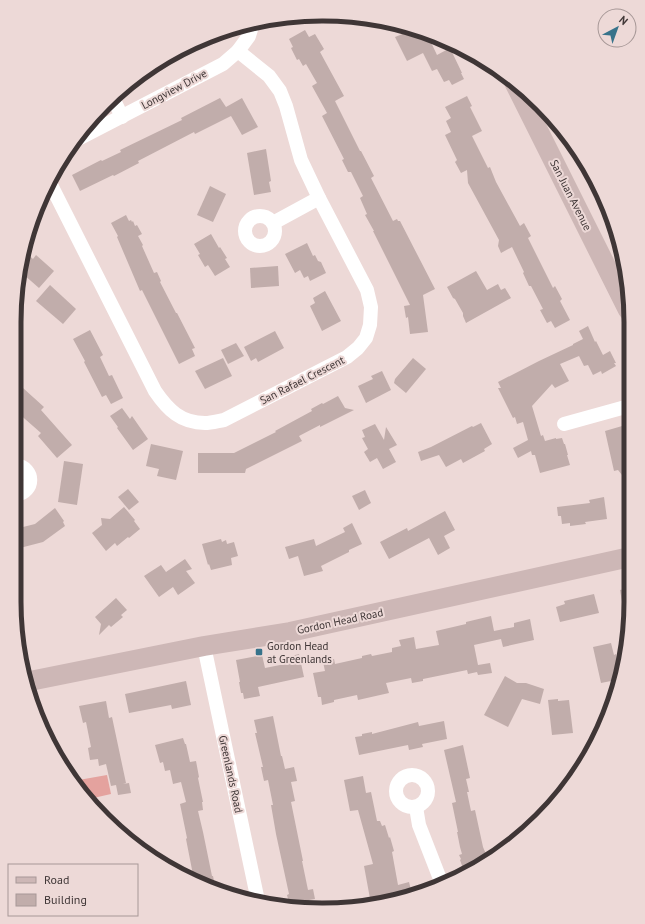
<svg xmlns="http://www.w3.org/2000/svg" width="645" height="924" viewBox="0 0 645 924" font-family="'PT Sans',sans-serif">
<rect width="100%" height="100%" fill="#edd9d7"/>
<!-- pitch -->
<path fill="#e4a29e" d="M107,775L111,794L89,799L73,781Z"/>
<!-- building -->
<g fill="#c1adab">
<path d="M400,24L427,34L437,55L450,48L462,73H461L464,79L452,85L449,80L444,82L437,69L432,71L423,53L407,61L395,37L405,33Z"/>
<path d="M305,30L309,37L315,34L324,49L320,52L344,96L335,101L360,151H361L374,176L371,178L393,221L397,219L398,221H400L435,289L423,295L428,332L410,334L408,317L406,318L404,306L410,305L373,231H374L365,215L367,214L360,198L363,196L351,172H348L342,160L344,159L322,116L327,113L312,86L317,83L306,64L303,66L299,59L297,60L291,48L293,47L289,39Z"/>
<path d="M467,96L472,106L470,107L482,131L472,136L488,168L490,167L496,182L520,226L524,223L531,236L528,238L553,288L555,286L562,299L560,301L570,320L555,328L551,321L547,323L540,310L543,309L531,286H529L523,273L524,272L512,247L501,253L498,246L499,240L468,183L467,170L461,173L455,162L457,160L445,135L451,132L446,121L451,118L445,107Z"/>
<path d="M220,98L226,107L242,98L258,127L242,135L231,116L195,134L194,132L138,161L139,163L114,176L113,175L80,191L72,175L101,160L102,161L121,152L120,150L182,120L181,118Z"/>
<path d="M266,149L271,181L269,182L271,192L254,195L247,153Z"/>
<path d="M210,186L226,194L213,222L197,215Z"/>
<path d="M126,215L129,221L131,220L132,222L133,221L135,226L137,225L142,234L138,236L143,245L142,246L154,273L157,272L161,281L160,282L176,313H177L195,348L192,349L195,356L179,364L142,290L140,291L117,237L118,236L111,223Z"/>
<path d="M211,234L219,248L220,247L227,258L225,259L230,267L215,276L208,265L205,267L198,255L200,254L194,244Z"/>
<path d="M307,243L313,256L315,255L318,261L321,262L326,273L310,281L308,276L304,278L300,270L295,273L285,254Z"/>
<path d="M24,251L33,259L36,255L54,271L39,288L23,274L24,273L20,270V262Z"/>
<path d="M278,266L279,286L251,288L250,268Z"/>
<path d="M476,271L487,290L498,284L501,290L505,288L511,298L466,323L463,316V313L455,299L453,298L447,287Z"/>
<path d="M50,285L76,309L63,324L36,301Z"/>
<path d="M325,291L341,321L322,331L310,306L315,303L313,298Z"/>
<path d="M588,326L595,342L596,341L603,355L610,351L616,363H614L616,366L602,374L601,371L593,375L588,365L584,366L579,356L560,364L569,381L555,388L552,384L532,406L541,436L543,435L545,441L556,438V439L562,438L564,444H565L568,455H567L570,465L540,473L535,455H532L531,451L518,458L513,448L528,440L523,422L517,424L515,417L513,418L498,388H501L498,382L539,361L573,345V344L583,339L579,331Z"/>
<path d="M90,330L103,355L100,357L109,376L112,375L123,398L111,404L106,395L102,397L84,362L85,361L73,339Z"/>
<path d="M275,331L284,348L258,362L256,358L251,361L244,347Z"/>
<path d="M236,343L244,356L228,364L221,350Z"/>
<path d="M223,358L232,376L205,389L195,371Z"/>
<path d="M413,358L426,369L406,393L394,383L395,379Z"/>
<path d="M382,371L391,390L366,403L358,386L373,379L371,376Z"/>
<path d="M23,388L44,407L41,410L72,445L57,458L38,436L41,433L17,412L18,394Z"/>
<path d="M338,396L345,408L354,410L320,427V425L299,436L302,441L246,469L245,473H198V453H234L276,432L275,431L312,411L311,409L322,403L323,404Z"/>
<path d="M122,408L130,419L132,416L148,439L133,450L117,428L118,427L110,416Z"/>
<path d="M481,423L492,444L484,449L485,451L463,463L461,459L446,467L439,455L421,461L418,452L431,447L472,426L473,427Z"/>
<path d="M375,424L384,440L386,427L397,445L389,449L396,462L383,469L377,458L370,462L364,452L368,449L362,438L365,437L362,430Z"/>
<path d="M629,424V461L625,463L630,481V485L618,470L614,471L605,431Z"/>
<path d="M151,444L183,451L176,480L157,476L159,469L146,466Z"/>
<path d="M64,461L83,464L77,505L58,502Z"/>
<path d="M128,489L139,502L129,510L118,497Z"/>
<path d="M365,490L371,503L359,510L352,496Z"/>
<path d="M604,497L607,519L585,522L586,524L570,526V523L562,524L561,516H558L557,507L590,503L589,500Z"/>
<path d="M124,507L135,520L134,521L140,529L129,538L128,537L117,546L115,543L106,551L92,533L102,525L101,518L110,519Z"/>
<path d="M55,508L64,521L63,522L65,526L43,542L16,549L15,544V529L35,524Z"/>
<path d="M445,511L455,530L444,536L450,548L438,555L429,538L389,559L380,542L407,528L408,531Z"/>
<path d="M352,523L362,544L349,550V552L321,566L323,571L304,576L298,556L289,559L285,547L314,539L316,546L345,532L343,528Z"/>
<path d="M221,539L222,542L226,540L227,544L234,542L238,556L231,558L232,565L211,570L209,564L208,565L202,544Z"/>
<path d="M185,559L192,569L186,571L195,583L178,595L173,587L159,597L144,576L161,565L166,572Z"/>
<path d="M630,588V618L625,619L620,590Z"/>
<path d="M594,594L599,613L560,622L556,607L565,604L564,601Z"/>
<path d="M116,598L127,610L121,615L123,617L111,627L109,625L99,635L101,624L95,617Z"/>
<path d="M491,616L494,631L514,627V623L530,619L534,640L503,647L501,639L474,645L478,665L490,663L492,673L478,675L477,672L468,674L467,670L423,679V681L412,683L411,678L386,683L389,693L358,700L357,695L334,700V702L322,705L321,697H318L313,673L325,671L323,662L334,659L335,664L362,658V656L371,654L372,656L392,652V648L401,646L399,640L414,637L416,649L439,645L436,631L466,624V622Z"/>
<path d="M611,643L614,655L616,654L621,679L601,683L593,647Z"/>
<path d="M299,654L304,677L258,687L260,696L244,699L243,693H241L239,682H240L236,660L262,655L265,668L285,664L284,658Z"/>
<path d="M505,676L517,683H526L544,689L540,704L522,699L508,727L484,715Z"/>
<path d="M186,681L191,705L172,709L171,705L129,713L125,694Z"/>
<path d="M558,699V701L569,700L573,733L552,735L548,700Z"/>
<path d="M106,701L109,718L112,717L126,783L123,784L129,783L131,793L118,795L116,785L111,786L106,764L99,766L98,759L90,760L88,748L91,747L86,722L83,723L79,706Z"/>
<path d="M273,716L281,756H282L285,769L294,767L297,781L291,782L295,801L291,802L303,861H302L308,890L313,889L315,899L309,900L310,906L290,907L287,895L289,894L276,834L271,805H273L268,780L264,781L261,767H263L255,733H257L254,720Z"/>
<path d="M444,721L447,739L422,744L423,747L409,750L408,745L359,755L355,737L362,736V734L372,732V734L418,722L419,726Z"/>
<path d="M183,738L185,744H186L190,762L196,761L199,777L198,778L203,802H202L203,810L198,811L203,832L212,876H213L216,890L204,886L194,880L186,839L187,838L180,804L186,802L181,782L173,784L170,770L165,771L163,762L160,763L155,745Z"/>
<path d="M463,745L470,778L466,779L469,792H467L471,811L475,810L483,847L488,859L465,874L460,860L461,859L459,855L462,854L460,847L457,832H458L452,803L456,802L444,750Z"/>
<path d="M363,776L366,793L371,792L377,821H380L382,826L385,825L389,838L390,837L394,851L392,852L398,885L409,882L412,894L382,904H371L364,866L373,864L358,810L350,811L344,780Z"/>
</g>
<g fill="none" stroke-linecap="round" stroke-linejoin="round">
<!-- street -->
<g stroke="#fff" stroke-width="14">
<path d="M113,98L122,117"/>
<path d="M80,138L223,64L238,51L249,36L253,23"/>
<path d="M50,183L155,391C168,410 181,423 205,423C211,423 218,421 224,420L347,357L358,348L366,338L370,325L371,307L367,290L319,198L301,160L286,106L280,91L269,76L238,51"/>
<circle cx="260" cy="231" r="15"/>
<path d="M273,223L319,198"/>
<path d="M564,424L629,406"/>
<path d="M16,495C35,492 35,468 16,465"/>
<path d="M204,646L258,901"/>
<circle cx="412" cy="791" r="16"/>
<path d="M416,807L419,825L442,884"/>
</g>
<!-- secondary -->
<g stroke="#cdb7b6" stroke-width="20">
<path d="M513,80L628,310"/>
<path d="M25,682L204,646L290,632L630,557"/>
</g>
</g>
<!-- markers -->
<rect fill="#37738b" stroke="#edd9d7" stroke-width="1.5" x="255" y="648" width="8" height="8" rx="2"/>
<g text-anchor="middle" stroke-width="4" stroke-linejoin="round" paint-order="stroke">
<!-- street labels -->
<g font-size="11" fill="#3f3636" stroke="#edd9d7">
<text transform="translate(174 89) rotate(-28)" y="4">Longview Drive</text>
<text transform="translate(571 195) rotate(63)" y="4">San Juan Avenue</text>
<text transform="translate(302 380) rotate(-27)" y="4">San Rafael Crescent</text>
<text transform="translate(340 621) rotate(-12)" y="4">Gordon Head Road</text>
<text transform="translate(231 774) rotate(78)" y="4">Greenlands Road</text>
</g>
<!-- poi labels -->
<g font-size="11" fill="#3f3636" stroke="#edd9d7" text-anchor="start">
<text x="267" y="650">Gordon Head<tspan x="267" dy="13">at Greenlands</tspan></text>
</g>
</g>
<!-- crop -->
<path d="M0 0H645V924H0ZM322 21H323A301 301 0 0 1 624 322V602A301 301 0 0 1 323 903H322A301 301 0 0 1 21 602V322A301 301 0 0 1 322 21Z" fill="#edd9d7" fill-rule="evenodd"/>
<path fill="none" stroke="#3f3636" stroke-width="5" d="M322 21H323A301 301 0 0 1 624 322V602A301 301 0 0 1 323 903H322A301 301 0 0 1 21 602V322A301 301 0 0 1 322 21Z"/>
<!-- legend -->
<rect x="8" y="864" width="130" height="52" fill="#edd9d7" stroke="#a79897"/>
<rect x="16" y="877" width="20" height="6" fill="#cdb7b6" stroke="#a79897"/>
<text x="44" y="884" font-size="12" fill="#3f3636">Road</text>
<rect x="16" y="894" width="20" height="12" fill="#c1adab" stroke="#a79897"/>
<text x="44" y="904" font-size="12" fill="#3f3636">Building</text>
<!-- north arrow -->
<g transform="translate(617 28) rotate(41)"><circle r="19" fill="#edd9d7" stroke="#a79897"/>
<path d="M0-3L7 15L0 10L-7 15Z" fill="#37738b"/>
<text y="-6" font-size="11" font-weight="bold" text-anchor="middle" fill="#3f3636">N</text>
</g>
</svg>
